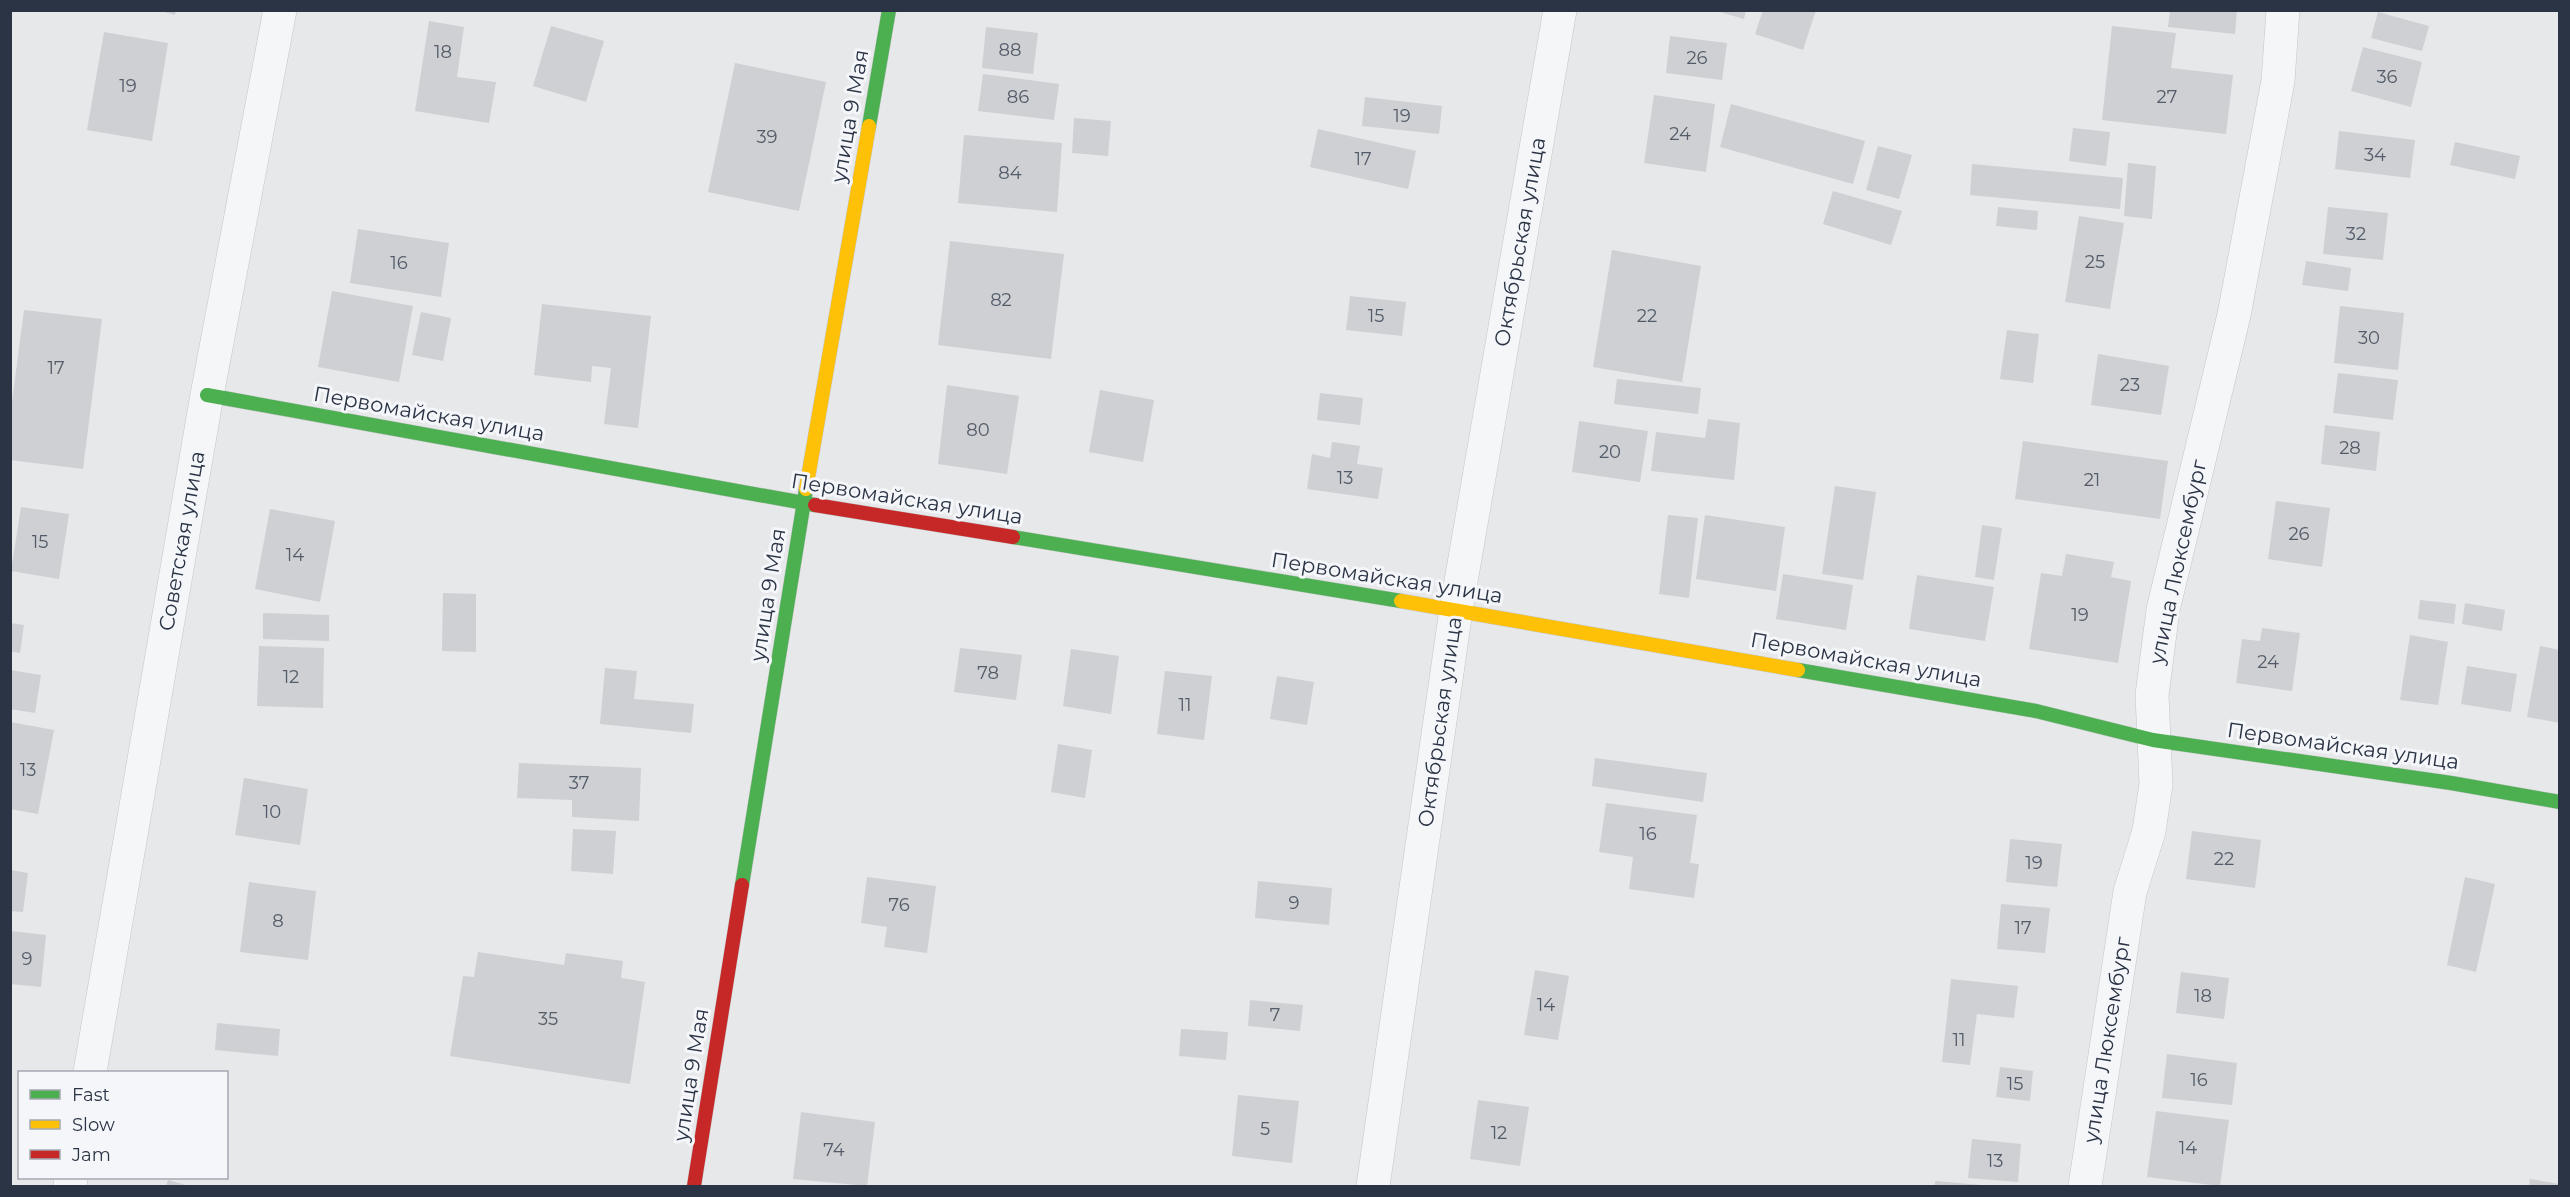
<svg xmlns="http://www.w3.org/2000/svg" width="2570" height="1197" viewBox="0 0 2570 1197" font-family="Montserrat,sans-serif">
<rect width="100%" height="100%" fill="#e6e8ea"/>
<!-- building -->
<g fill="#ced0d3">
<path d="M158,10H176L175,15Z"/>
<path d="M1713,10H1746L1744,19Z"/>
<path d="M1763,10H1816L1803,50L1755,34Z"/>
<path d="M2170,10H2237L2235,34L2168,27Z"/>
<path d="M2378,12L2429,26L2422,51L2371,38Z"/>
<path d="M429,21L464,27L457,77L496,82L489,123L415,111Z"/>
<path d="M551,26L604,41L586,102L533,86Z"/>
<path d="M2112,26L2176,33L2171,68L2233,75L2226,134L2102,120Z"/>
<path d="M986,27L1038,33L1033,74L982,68Z"/>
<path d="M104,32L168,43L152,141L87,130Z"/>
<path d="M1670,36L1727,43L1722,80L1666,73Z"/>
<path d="M2363,47L2422,62L2411,107L2351,91Z"/>
<path d="M735,63L826,82L799,211L708,192Z"/>
<path d="M983,74L1059,84L1054,120L978,111Z"/>
<path d="M1654,95L1715,104L1706,172L1644,163Z"/>
<path d="M1365,97L1442,106L1439,134L1362,126Z"/>
<path d="M1731,104L1865,141L1853,184L1720,147Z"/>
<path d="M1074,118L1111,121L1108,156L1072,153Z"/>
<path d="M2073,128L2110,132L2106,166L2069,161Z"/>
<path d="M1318,129L1416,151L1408,189L1310,167Z"/>
<path d="M2339,131L2415,140L2410,178L2335,169Z"/>
<path d="M964,135L1062,143L1057,212L958,203Z"/>
<path d="M2455,142L2520,156L2515,179L2450,165Z"/>
<path d="M1878,146L1912,155L1899,199L1866,190Z"/>
<path d="M2128,163L2156,166L2152,219L2124,216Z"/>
<path d="M1972,164L2123,178L2120,209L1970,195Z"/>
<path d="M1833,191L1902,211L1891,245L1823,224Z"/>
<path d="M1998,207L2038,211L2037,230L1996,226Z"/>
<path d="M2328,207L2388,213L2383,260L2323,254Z"/>
<path d="M2079,216L2124,223L2110,309L2065,302Z"/>
<path d="M358,229L449,243L441,297L350,283Z"/>
<path d="M950,241L1064,254L1051,359L938,345Z"/>
<path d="M1612,250L1701,266L1682,382L1593,367Z"/>
<path d="M2306,261L2351,268L2348,291L2302,285Z"/>
<path d="M332,291L413,306L399,382L318,367Z"/>
<path d="M1350,296L1406,302L1402,336L1346,330Z"/>
<path d="M542,304L651,316L638,428L604,424L611,368L592,366L591,382L534,375Z"/>
<path d="M2340,306L2404,313L2398,370L2334,363Z"/>
<path d="M24,310L102,319L83,469L10,460V417Z"/>
<path d="M421,312L451,318L443,361L412,355Z"/>
<path d="M2007,330L2039,334L2033,383L2000,379Z"/>
<path d="M2098,354L2169,366L2161,415L2091,405Z"/>
<path d="M2338,373L2398,380L2393,420L2333,413Z"/>
<path d="M1617,379L1701,388L1698,414L1614,404Z"/>
<path d="M947,385L1019,396L1007,474L938,464Z"/>
<path d="M1100,390L1154,400L1143,462L1089,452Z"/>
<path d="M1320,393L1363,398L1360,425L1317,420Z"/>
<path d="M1708,419L1740,423L1734,480L1651,471L1656,432L1705,438Z"/>
<path d="M1579,421L1648,431L1640,482L1572,472Z"/>
<path d="M2325,425L2380,432L2376,471L2321,464Z"/>
<path d="M2023,441L2168,461L2160,519L2015,499Z"/>
<path d="M1332,442L1360,446L1357,464L1383,468L1378,499L1307,489L1312,454L1330,458Z"/>
<path d="M1835,486L1876,492L1863,580L1822,574Z"/>
<path d="M2276,501L2330,508L2322,567L2268,559Z"/>
<path d="M21,507L69,514L59,579L11,571Z"/>
<path d="M270,509L335,521L320,602L255,589Z"/>
<path d="M1668,515L1698,518L1689,598L1659,594Z"/>
<path d="M1705,515L1785,527L1776,591L1696,579Z"/>
<path d="M1982,525L2002,528L1994,580L1975,577Z"/>
<path d="M2066,554L2114,562L2111,577L2131,581L2118,663L2029,649L2041,573L2062,576Z"/>
<path d="M1783,574L1853,585L1846,630L1776,619Z"/>
<path d="M1917,575L1994,587L1985,641L1909,629Z"/>
<path d="M443,593L476,594V652L442,651Z"/>
<path d="M2420,600L2456,604L2454,624L2418,619Z"/>
<path d="M2465,603L2505,610L2502,631L2462,624Z"/>
<path d="M263,613L329,615V641L263,639Z"/>
<path d="M10,623L24,625L20,653L10,651Z"/>
<path d="M2262,628L2300,633L2292,691L2236,683L2242,639L2260,641Z"/>
<path d="M2410,635L2448,642L2438,705L2400,700Z"/>
<path d="M259,646L324,648L323,708L257,706Z"/>
<path d="M2540,646L2560,650V723L2527,717Z"/>
<path d="M960,648L1022,655L1016,700L954,692Z"/>
<path d="M1071,649L1119,656L1111,714L1063,706Z"/>
<path d="M2467,666L2517,674L2511,712L2461,704Z"/>
<path d="M605,668L637,671L634,699L694,704L691,733L600,724Z"/>
<path d="M10,670L41,675L35,713L10,709Z"/>
<path d="M1165,671L1212,676L1204,740L1157,734Z"/>
<path d="M1277,676L1314,682L1307,725L1270,719Z"/>
<path d="M10,722L54,730L38,814L10,809Z"/>
<path d="M1058,744L1092,750L1085,798L1051,792Z"/>
<path d="M1595,758L1707,773L1703,802L1592,786Z"/>
<path d="M519,763L641,768L639,821L572,817V800L517,798Z"/>
<path d="M244,778L308,789L300,845L235,835Z"/>
<path d="M1606,803L1697,815L1690,863L1699,864L1694,898L1629,889L1633,857L1599,852Z"/>
<path d="M573,829L616,831L613,874L571,871Z"/>
<path d="M2192,831L2261,840L2255,888L2186,879Z"/>
<path d="M2010,839L2062,844L2057,887L2006,882Z"/>
<path d="M10,870L28,873L23,912L10,911Z"/>
<path d="M867,877L936,886L927,953L884,947L887,927L861,923Z"/>
<path d="M2465,877L2495,884L2476,972L2447,965Z"/>
<path d="M1258,881L1332,888L1329,925L1255,918Z"/>
<path d="M249,882L316,891L308,960L240,952Z"/>
<path d="M2001,904L2050,908L2045,953L1997,949Z"/>
<path d="M10,931L46,935L41,987L10,984Z"/>
<path d="M478,952L564,965L566,953L623,961L621,978L645,982L630,1084L450,1056L463,976L474,977Z"/>
<path d="M1535,970L1569,976L1558,1040L1524,1035Z"/>
<path d="M2181,972L2229,978L2224,1019L2176,1013Z"/>
<path d="M1951,979L2018,986L2014,1018L1977,1014L1970,1065L1942,1062Z"/>
<path d="M1250,1000L1303,1005L1300,1031L1248,1026Z"/>
<path d="M217,1023L280,1029L278,1056L215,1050Z"/>
<path d="M1181,1029L1228,1032L1226,1060L1179,1056Z"/>
<path d="M2167,1054L2237,1063L2232,1105L2162,1098Z"/>
<path d="M2000,1067L2033,1071L2030,1101L1996,1097Z"/>
<path d="M1238,1095L1299,1101L1292,1163L1232,1156Z"/>
<path d="M1478,1100L1529,1107L1520,1166L1470,1159Z"/>
<path d="M2156,1111L2229,1120L2220,1186L2147,1177Z"/>
<path d="M801,1112L875,1122L867,1186L793,1179Z"/>
<path d="M1972,1139L2021,1144L2018,1182L1968,1178Z"/>
<path d="M2530,1179L2560,1184V1186H2529Z"/>
<path d="M168,1180L189,1186H166Z"/>
<path d="M1935,1181L1982,1185V1186H1935Z"/>
</g>
<g fill="none" stroke-linecap="round" stroke-linejoin="round">
<defs>
<g id="street">
<path d="M90,1072L207,395L280,10"/>
<path d="M70,1186L71,1178"/>
<path d="M1373,1186L1456,610L1560,10"/>
<path d="M2085,1186L2130,892L2149,831L2156,784L2152,695L2163,610L2234,315L2278,81L2283,10"/>
</g>
<g id="fast">
<path d="M869,126L889,10"/>
<path d="M207,395L815,505"/>
<path d="M1013,537L1401,601"/>
<path d="M1798,670L2036,711L2153,740L2451,783L2560,802"/>
<path d="M742,885L806,489"/>
</g>
<g id="slow">
<path d="M806,489L869,126"/>
<path d="M1401,601L1798,670"/>
</g>
<g id="jam">
<path d="M815,505L1013,537"/>
<path d="M694,1186L742,885"/>
</g>
</defs>
<!-- street casing -->
<use href="#street" stroke="#c4c6c8" stroke-width="34"/>
<!-- fast casing -->
<use href="#fast" stroke="#c4c6c8" stroke-width="15"/>
<!-- slow casing -->
<use href="#slow" stroke="#c4c6c8" stroke-width="15"/>
<!-- jam casing -->
<use href="#jam" stroke="#c4c6c8" stroke-width="15"/>
<!-- street -->
<use href="#street" stroke="#f5f6f7" stroke-width="33"/>
<!-- fast -->
<use href="#fast" stroke="#4caf50" stroke-width="14"/>
<!-- slow -->
<use href="#slow" stroke="#ffc107" stroke-width="14"/>
<!-- jam -->
<use href="#jam" stroke="#c62828" stroke-width="14"/>
</g>
<g text-anchor="middle" stroke-width="6" stroke-linejoin="round" paint-order="stroke">
<!-- number labels -->
<g font-size="18" fill="#545c69">
<text x="1010" y="56">88</text>
<text x="443" y="58">18</text>
<text x="1697" y="64">26</text>
<text x="2387" y="83">36</text>
<text x="128" y="92">19</text>
<text x="1018" y="103">86</text>
<text x="2167" y="103">27</text>
<text x="1402" y="122">19</text>
<text x="1680" y="140">24</text>
<text x="767" y="143">39</text>
<text x="2375" y="161">34</text>
<text x="1363" y="165">17</text>
<text x="1010" y="179">84</text>
<text x="2356" y="240">32</text>
<text x="2095" y="268">25</text>
<text x="399" y="269">16</text>
<text x="1001" y="306">82</text>
<text x="1376" y="322">15</text>
<text x="1647" y="322">22</text>
<text x="2369" y="344">30</text>
<text x="56" y="374">17</text>
<text x="2130" y="391">23</text>
<text x="978" y="436">80</text>
<text x="2350" y="454">28</text>
<text x="1610" y="458">20</text>
<text x="1345" y="484">13</text>
<text x="2092" y="486">21</text>
<text x="2299" y="540">26</text>
<text x="40" y="548">15</text>
<text x="295" y="561">14</text>
<text x="2080" y="621">19</text>
<text x="2268" y="668">24</text>
<text x="988" y="679">78</text>
<text x="291" y="683">12</text>
<text x="1185" y="711">11</text>
<text x="28" y="776">13</text>
<text x="579" y="789">37</text>
<text x="272" y="818">10</text>
<text x="1648" y="840">16</text>
<text x="2224" y="865">22</text>
<text x="2034" y="869">19</text>
<text x="1294" y="909">9</text>
<text x="899" y="911">76</text>
<text x="278" y="927">8</text>
<text x="2023" y="934">17</text>
<text x="27" y="965">9</text>
<text x="2203" y="1002">18</text>
<text x="1546" y="1011">14</text>
<text x="1275" y="1021">7</text>
<text x="548" y="1025">35</text>
<text x="1959" y="1046">11</text>
<text x="2199" y="1086">16</text>
<text x="2015" y="1090">15</text>
<text x="1265" y="1135">5</text>
<text x="1499" y="1139">12</text>
<text x="2188" y="1154">14</text>
<text x="834" y="1156">74</text>
<text x="1995" y="1167">13</text>
</g>
<!-- street labels -->
<g font-size="21" fill="#2b3445" stroke="#f4f6f9">
<text transform="translate(850 116) rotate(-80)" y="7">улица 9 Мая</text>
<text transform="translate(1520 242) rotate(-80)" y="7">Октябрьская улица</text>
<text transform="translate(429 414) rotate(10)" y="7">Первомайская улица</text>
<text transform="translate(907 499) rotate(9)" y="7">Первомайская улица</text>
<text transform="translate(182 541) rotate(-80)" y="7">Советская улица</text>
<text transform="translate(2178 562) rotate(-78)" y="7">улица Люксембург</text>
<text transform="translate(1387 578) rotate(9)" y="7">Первомайская улица</text>
<text transform="translate(768 595) rotate(-81)" y="7">улица 9 Мая</text>
<text transform="translate(1866 660) rotate(10)" y="7">Первомайская улица</text>
<text transform="translate(1440 722) rotate(-82)" y="7">Октябрьская улица</text>
<text transform="translate(2343 746) rotate(8)" y="7">Первомайская улица</text>
<text transform="translate(2107 1040) rotate(-81)" y="7">улица Люксембург</text>
<text transform="translate(691 1075) rotate(-81)" y="7">улица 9 Мая</text>
</g>
</g>
<!-- border -->
<rect width="2570" height="1197" fill="none" stroke="#2b3445" stroke-width="24"/>
<!-- legend -->
<rect x="18" y="1071" width="210" height="108" fill="#f4f6f9" stroke="#a4a8b1" stroke-width="1.5"/>
<rect x="30" y="1090" width="30" height="9" fill="#4caf50" stroke="#a4a8b1" stroke-width="1.5"/>
<text x="72" y="1101" font-size="18" fill="#2b3445">Fast</text>
<rect x="30" y="1120" width="30" height="9" fill="#ffc107" stroke="#a4a8b1" stroke-width="1.5"/>
<text x="72" y="1131" font-size="18" fill="#2b3445">Slow</text>
<rect x="30" y="1150" width="30" height="9" fill="#c62828" stroke="#a4a8b1" stroke-width="1.5"/>
<text x="72" y="1161" font-size="18" fill="#2b3445">Jam</text>
</svg>
